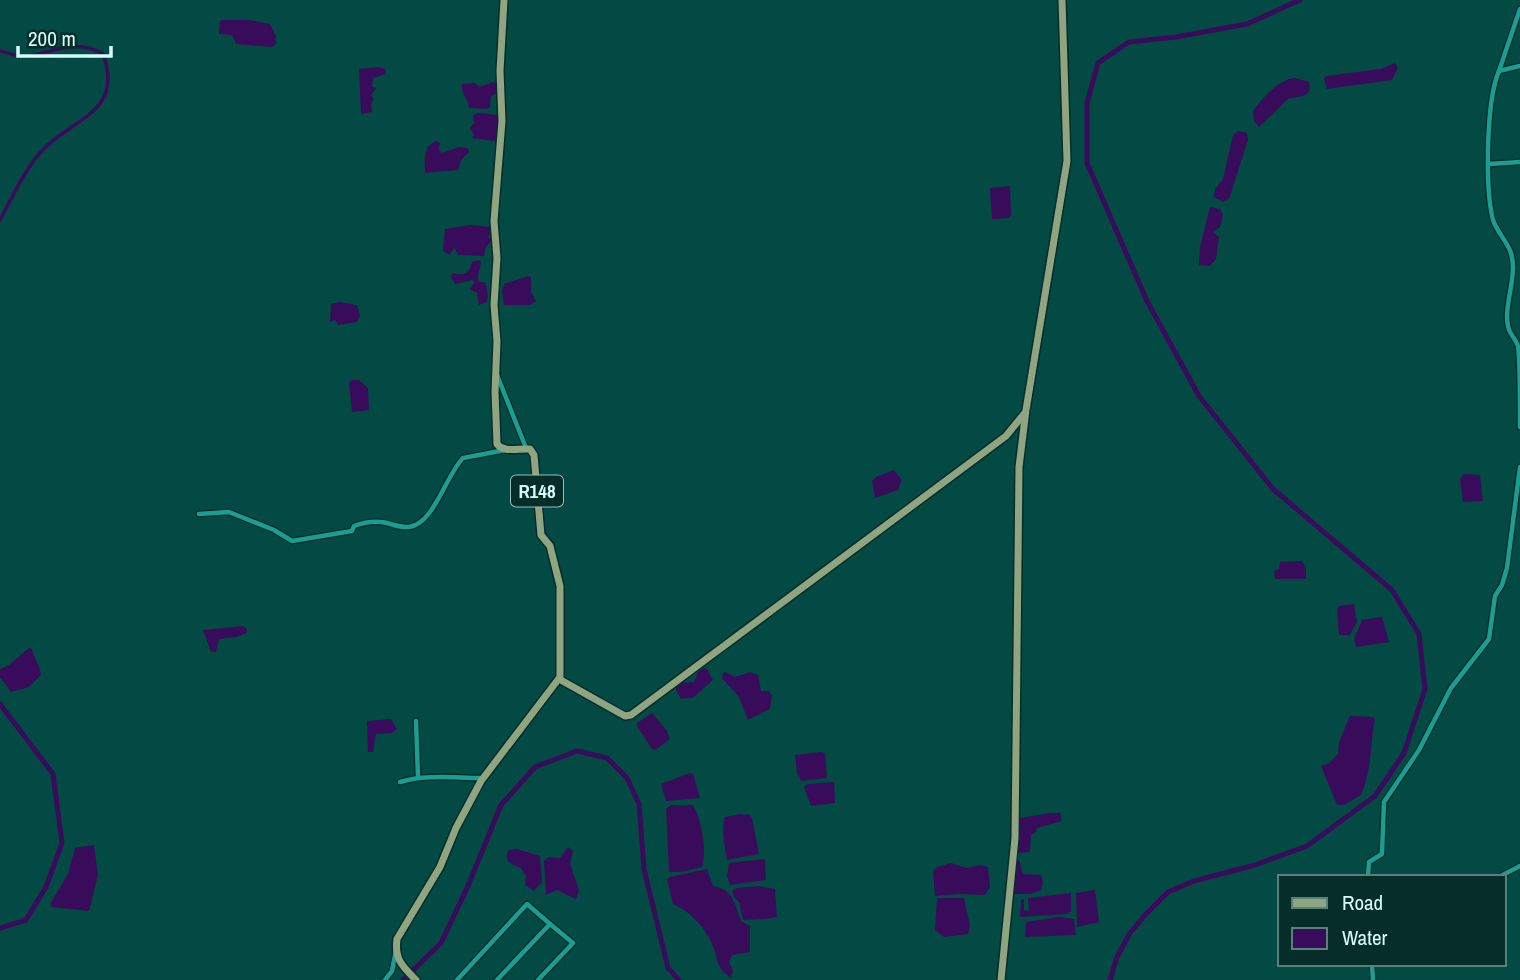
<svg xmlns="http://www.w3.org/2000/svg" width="1520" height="980" viewBox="0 0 1520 980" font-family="'Archivo Narrow',sans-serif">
<rect width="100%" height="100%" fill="#034a44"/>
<!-- water -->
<g fill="#390b5b">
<path d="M222,20H249L270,24L276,36V44L272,47L236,44L232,35L219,34L220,21Z"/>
<path d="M1395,63L1398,68L1392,80L1327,89L1324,79L1326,76L1381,69Z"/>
<path d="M378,67L385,69L386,74L373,78L372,87L376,88L371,95L374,99L371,105L372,112L361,114L359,69Z"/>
<path d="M1295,78L1309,82L1310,89L1306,95L1288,99L1259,127L1254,121L1253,111C1262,99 1279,79 1295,78Z"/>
<path d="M494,82L497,84L498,93L491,96L490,107L487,109L469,108C468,99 461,94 462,84L475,83L479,87Z"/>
<path d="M478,113L498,115V135L495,141L472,138L474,135L470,128L474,123L473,115Z"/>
<path d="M1238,131L1247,133L1248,140L1229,199L1223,202L1214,197L1215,189L1223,179L1233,135Z"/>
<path d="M437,141L440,143L439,150L442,153L459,147L468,148L469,152L461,160L458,170L425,173C425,160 422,146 437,141Z"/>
<path d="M1010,186L1011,215L1008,218L992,219L990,188Z"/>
<path d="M1210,207L1220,209L1223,215L1220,227L1213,232L1219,237L1216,259L1210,266L1199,265L1200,247Z"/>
<path d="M470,225L491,227L492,233L488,237L492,240L486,247L484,256L458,255L454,247L450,255L443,251L445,229Z"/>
<path d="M478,260L481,261C481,269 476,275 479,282H484C488,286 488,297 487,302L479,305L477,293L470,289L475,282L472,280L455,284L451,277L453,273C464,276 469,274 472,262Z"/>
<path d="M528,276L531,277V292L536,301L530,305H504L502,291L504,284Z"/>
<path d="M339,302L357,305L360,316L357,322L338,325L335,320L330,322L331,304Z"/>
<path d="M352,380H359L368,388L369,410L352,412L349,383Z"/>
<path d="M894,470L902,480L898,490L875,498L872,481L876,477Z"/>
<path d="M1464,474L1480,475L1483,501L1463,502L1460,479Z"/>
<path d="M1302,561L1306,568V579H1275L1274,571L1279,569L1280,562Z"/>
<path d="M1354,604L1357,622L1350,635H1339L1337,609L1339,606Z"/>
<path d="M1382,617L1389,642L1356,647L1354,639L1362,620Z"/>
<path d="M243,626L247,629V633L237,637L219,639L216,652H211L203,630Z"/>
<path d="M29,648L32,649C34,659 40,664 41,675L29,687L11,692L0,677V669L9,665Z"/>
<path d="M704,668L707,669L713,680L694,697L681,699L676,690L677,683L694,682L698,672Z"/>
<path d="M725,672L735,677L750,672L758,675L761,691H769L772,696L770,709L748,720L739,697L722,678L723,673Z"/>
<path d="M652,713L667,731L670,739L655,750L652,749L637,726V723Z"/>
<path d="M1350,716L1373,717L1375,719C1370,745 1372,770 1361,795L1344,805H1337L1321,766L1329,763L1338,754L1339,742Z"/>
<path d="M391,719L397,729L392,733L376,734L373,752H368L367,721Z"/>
<path d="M820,752L825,753L827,778L801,781L797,773L795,755Z"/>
<path d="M690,773L693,774L700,798L666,801L661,784Z"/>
<path d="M834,782L835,803L811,806L804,787L808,784Z"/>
<path d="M671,805H693C702,822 707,849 702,867L682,872H669L666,809Z"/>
<path d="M1050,813H1060L1062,821L1037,828L1036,832L1031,835L1030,852L1018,853L1020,818Z"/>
<path d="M740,814L750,815L752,818L759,854L727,860C725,846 721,831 725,817Z"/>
<path d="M94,845L98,875L89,911L52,907L50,904L68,874L75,848Z"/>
<path d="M568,847L573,851L570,864L579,890L576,899L557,890L546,895L544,861L549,857L560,858Z"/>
<path d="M517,849L540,856L542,882L534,891L525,885L526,876L521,868C512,865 502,861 509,850Z"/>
<path d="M765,859L766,880L730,885L727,876L729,863Z"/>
<path d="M1019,860L1023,874L1041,875L1043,883L1041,890L1030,894H1013L1016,862Z"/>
<path d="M951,863L967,868L980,865L988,867L990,887L985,895L960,894L935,896L933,871L937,867Z"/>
<path d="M707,869L713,886C733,889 735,904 741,921L750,926V952L732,955L729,962L733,971L731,978C715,967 719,960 712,944C704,926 690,911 673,904L667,879L670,877Z"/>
<path d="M758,886L775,889L777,917C764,920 755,919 743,920L739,902L734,897L732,891L736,888Z"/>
<path d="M1095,890L1099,922L1077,927L1076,893Z"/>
<path d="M1071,893V911L1067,914L1020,917L1021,900L1024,899V910L1029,911L1028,898Z"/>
<path d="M937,898H964L970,925L968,934L944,937L935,930Z"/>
<path d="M1059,917L1074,919L1076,935L1025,937L1026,922Z"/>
</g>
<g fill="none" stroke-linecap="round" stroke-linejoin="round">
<!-- canal -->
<path stroke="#390b5b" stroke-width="3.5" d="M0,51C9,53 19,57 28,56C55,52 76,38 103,54C125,115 69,118 39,154C23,173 12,198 0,220"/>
<!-- river -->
<g stroke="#390b5b" stroke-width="5">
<path d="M0,704L53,774L62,843L46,887L26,920L0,928"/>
<path d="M403,980L441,943L468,886L501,805L535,767L577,751L607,758L627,778L639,804L644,869L668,968L679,980"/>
<path d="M1110,980L1117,957L1130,933L1145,915L1168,892L1194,881L1255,865L1307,846L1375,796L1404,753L1425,689L1419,634L1392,590L1273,489L1199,396L1147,301L1087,163V103L1098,63L1129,42L1176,37L1247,24L1300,0"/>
</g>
<defs>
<g id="minor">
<path d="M1520,66L1499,71C1486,101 1485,188 1493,220C1497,232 1507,241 1511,253C1517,273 1507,297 1507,317C1508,336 1513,333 1518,346C1520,357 1520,411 1520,427"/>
<path d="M1499,71L1520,9"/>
<path d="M1489,164L1520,162"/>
<path d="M497,375L526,448"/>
<path d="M199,514L229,512L274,530L292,541L352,531L354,526C362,523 373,521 381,522C391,523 398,528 409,527C434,524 446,475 463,458L505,450"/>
<path d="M416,721L418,777"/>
<path d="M400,782C427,774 454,778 482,778"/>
<path d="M1368,877L1369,862L1382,854L1384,802L1419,750L1451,688L1489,639L1495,596L1502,585L1507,568L1520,467"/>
<path d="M1499,877L1520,866"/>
<path d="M1372,964L1373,980"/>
<path d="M385,980L392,971L396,950"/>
<path d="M457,980L527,904L550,924"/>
<path d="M497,980L550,924L573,943L538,980"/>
</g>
<g id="major">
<path d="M559,679L625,716L631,715L1006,436L1024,414"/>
<path d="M416,980C403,967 394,959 397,939L440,867L456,828L481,781L560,677V586L550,546L541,535L534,455L530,449C519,448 504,453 497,444L495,392L497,341L494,305L497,258L494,221L502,121L500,71L504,0"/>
<path d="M1001,980L1015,838L1019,467L1026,410L1067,161L1062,0"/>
</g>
</defs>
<!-- minor casing -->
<use href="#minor" stroke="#072d29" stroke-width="7"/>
<!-- major casing -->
<use href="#major" stroke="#072d29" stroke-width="10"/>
<!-- minor -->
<use href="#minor" stroke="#1b9e92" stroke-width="4.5"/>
<!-- major -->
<use href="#major" stroke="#8fa481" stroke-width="7"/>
</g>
<g text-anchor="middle" stroke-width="7" stroke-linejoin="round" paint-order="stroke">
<!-- shield labels -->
<rect fill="#072d29" stroke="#97bfba" stroke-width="2" x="511" y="475.5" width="52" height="31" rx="5"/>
<g font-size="19" font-weight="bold" fill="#d5fef8">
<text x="537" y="498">R148</text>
</g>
</g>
<!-- legend -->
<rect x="1278" y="875" width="228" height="91" fill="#072d29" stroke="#59817c" stroke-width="2"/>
<rect x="1292" y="898" width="35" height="10" fill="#8fa481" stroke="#59817c" stroke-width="2"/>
<text x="1342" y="910" font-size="21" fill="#d5fef8">Road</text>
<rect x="1292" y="928" width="35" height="21" fill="#390b5b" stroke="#59817c" stroke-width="2"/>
<text x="1342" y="945" font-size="21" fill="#d5fef8">Water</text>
<!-- scale -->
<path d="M18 46v10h93v-10" fill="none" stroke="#d5fef8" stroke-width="3.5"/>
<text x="28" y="46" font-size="21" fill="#d5fef8" stroke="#072d29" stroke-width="5" paint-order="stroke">200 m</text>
</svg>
